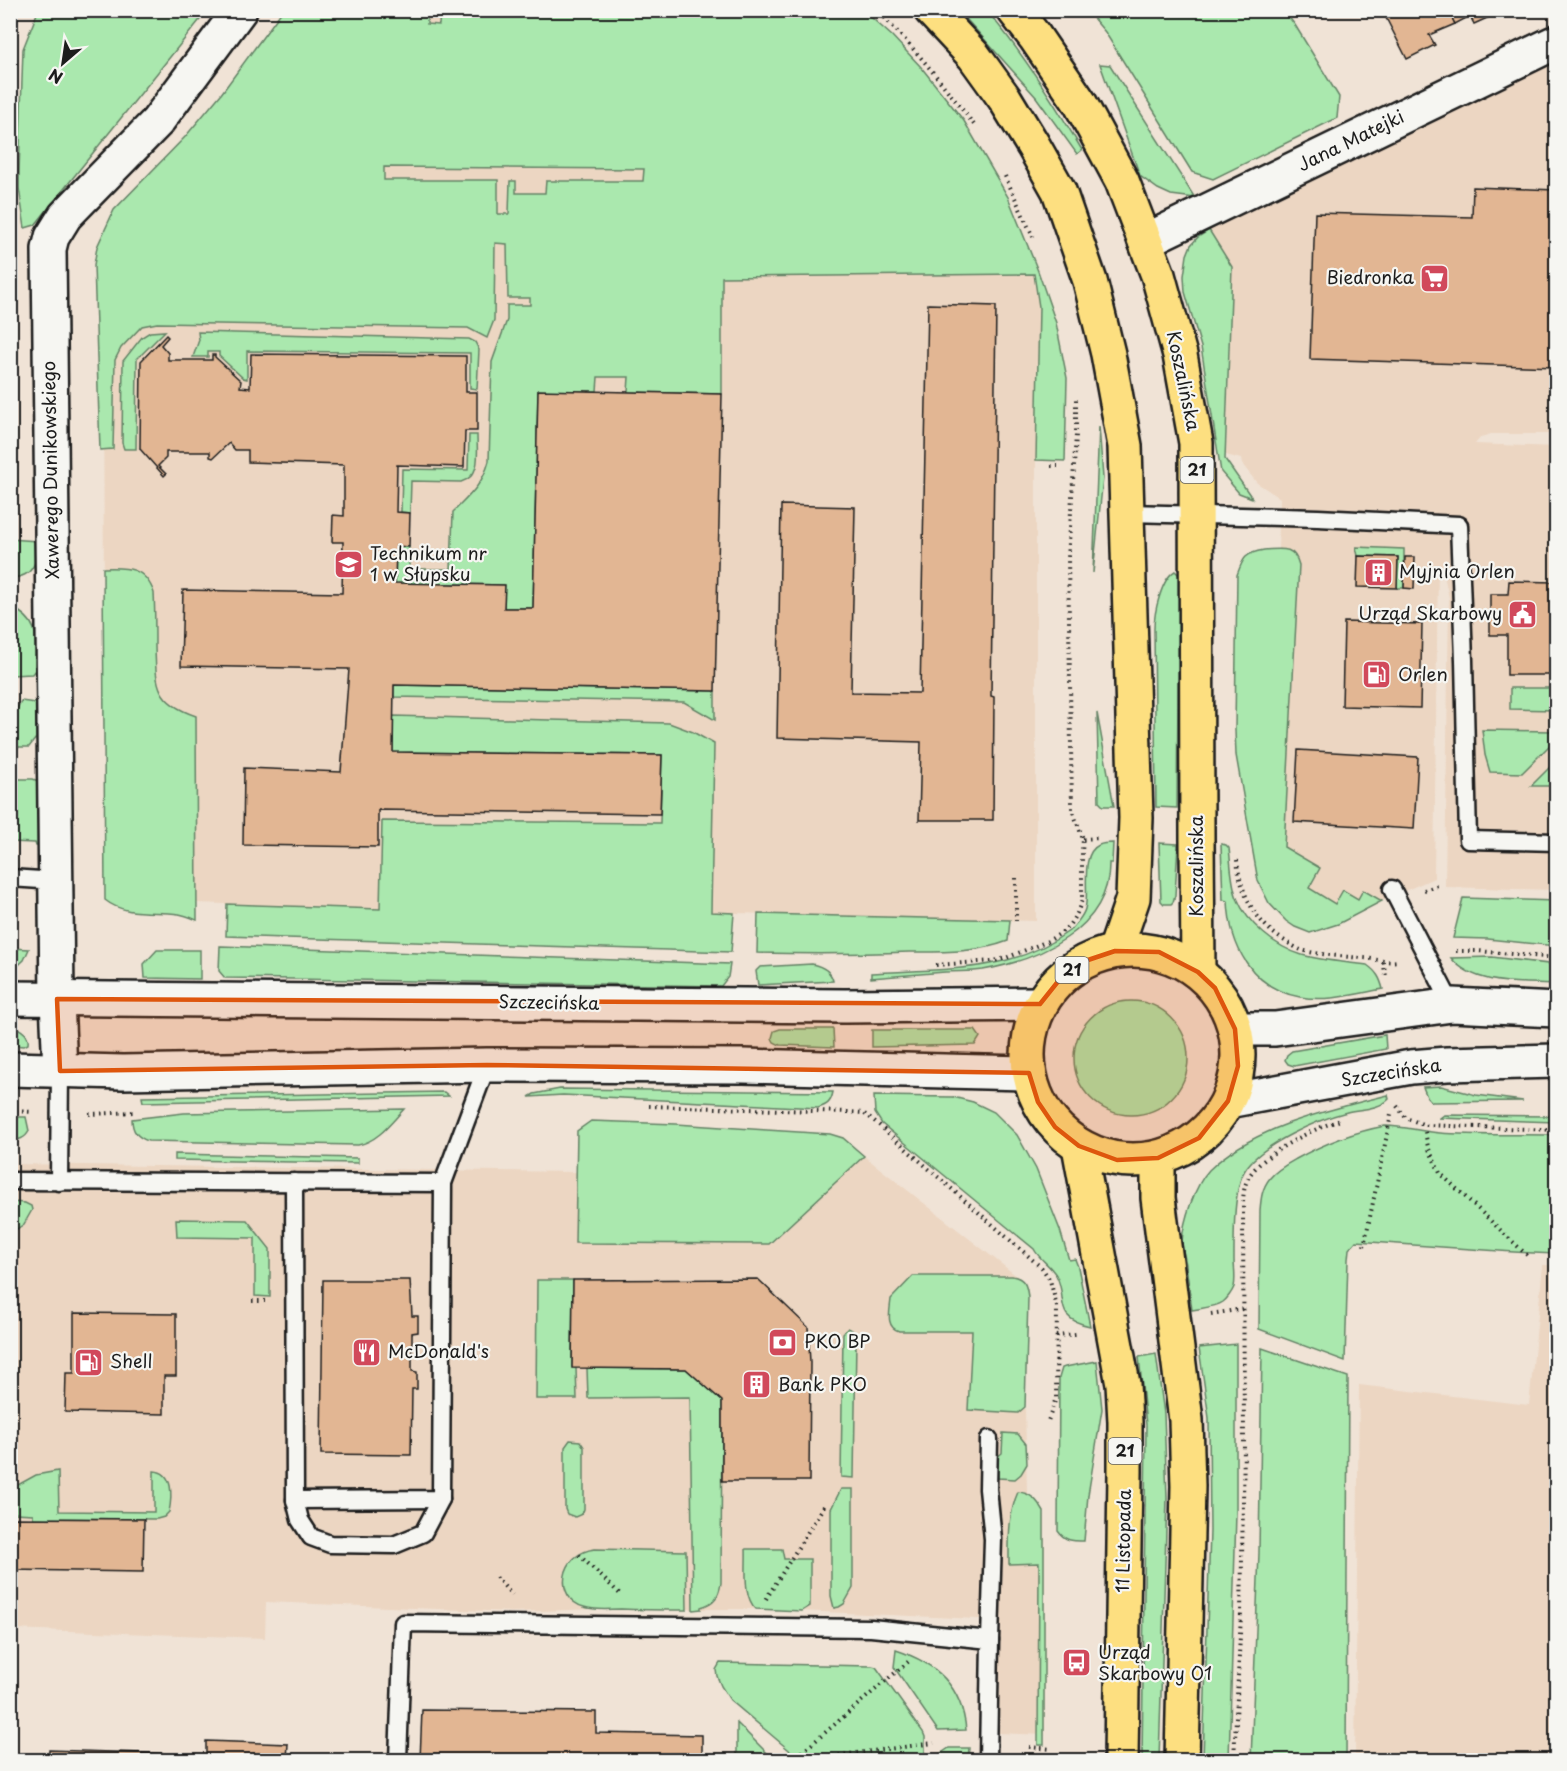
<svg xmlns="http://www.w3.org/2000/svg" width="1567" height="1771" viewBox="0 0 1567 1771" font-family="'Playpen Sans',sans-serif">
<rect width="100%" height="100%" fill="#f0e3d6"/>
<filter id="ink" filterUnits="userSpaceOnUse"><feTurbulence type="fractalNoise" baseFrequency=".0167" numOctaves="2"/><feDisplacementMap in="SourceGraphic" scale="12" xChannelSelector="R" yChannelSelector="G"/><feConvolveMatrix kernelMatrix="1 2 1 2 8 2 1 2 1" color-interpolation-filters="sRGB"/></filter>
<g filter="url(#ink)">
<!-- built -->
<g fill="#ecd6c2">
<path d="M303,11H825L1034,274L1037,290L1039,307L1036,460V921L734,913L380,909L105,900L103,349Z"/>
<path d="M1556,62V434H1491L1481,437L1475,444L1556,447V890L1445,887L1449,598L1444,575L1438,565L1434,878L1382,901L1338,924L1310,933L1295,927L1286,921L1269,903L1258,881L1236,755L1235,730L1237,575L1244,558L1248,555L1255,552L1278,549L1280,498L1257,483L1242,464L1241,459L1226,455L1232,267L1209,230Z"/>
<path d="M864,1156L1023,1281L1026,1286L1028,1298L1025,1407L1027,1492L1039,1504L1044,1512L1045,1520V1735L999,1733L1000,1620L756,1609H597L512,1612L266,1602L265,1638L11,1629V1164L576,1172L575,1243L769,1244Z"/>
<path d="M1543,1265H1556V1760H1355L1359,1385L1529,1405Z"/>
</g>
<!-- green -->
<g fill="#aae8ae" stroke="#638265" stroke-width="1.5" fill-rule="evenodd">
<path d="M440,10L864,11L892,36L921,67L964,121L1008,197L1038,271L1056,323L1067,378L1065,461L1036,460L1039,307L1034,274L722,277V394L628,392L629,377H598L597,391H538L533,608H504V585L395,583L396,546L409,547V569H451L453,512C470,495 483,484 489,461L492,362L507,320V305H530V298H508L507,244L495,243L494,320L487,338L468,328L157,323L142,326L121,348L115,360L113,449L100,450L94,265L97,247L114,210L185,137L221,94L282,11H427V24L439,25ZM384,167L644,169L643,181H546L545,193H516V181H510L509,214H498V180H384Z"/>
<path d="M38,11H207L35,225L25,228L19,188V172L23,49Z"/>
<path d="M959,11H987C1023,53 1054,102 1082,150L1077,154L1036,97Z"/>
<path d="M1087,11H1284L1295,25L1339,97L1337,118L1213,179L1192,172L1105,32Z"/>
<path d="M1100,64L1110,65L1195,198L1171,195L1158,189L1140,176Z"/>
<path d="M1209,230L1232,267L1225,459L1252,498L1239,493L1221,472L1201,347L1185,292L1184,276L1187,255L1191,245L1198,237Z"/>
<path d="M165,331L137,359L136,449H124L122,443L123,361L142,337L150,332Z"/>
<path d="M198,332L469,339L475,342L479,350L477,389L470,388V353L247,351V379L243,378L219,356V352H208V357H193L199,340Z"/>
<path d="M1099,426L1103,478L1093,573Z"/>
<path d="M469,435H477C477,453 482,476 461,482L411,481L410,513L401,512L402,469L468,470Z"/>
<path d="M10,539L37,541C37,561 35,577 11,578Z"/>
<path d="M1356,547L1404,549V588H1397L1398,557L1358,556Z"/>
<path d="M1264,550C1281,549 1294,545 1299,565L1284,847L1320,868L1309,888L1335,904L1343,890L1358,899L1363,890L1382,901L1338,924L1310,933L1295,927L1286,921L1269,903L1258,881L1236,755L1235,730L1237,575C1243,558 1245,553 1264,550Z"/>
<path d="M103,568C128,567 145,567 154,593C155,611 155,628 155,646C156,684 155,702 196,716L197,920C192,918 185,915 179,914C154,910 126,917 105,900Z"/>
<path d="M1175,571L1179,575L1177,808L1156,807L1154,629C1154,613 1161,579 1175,571Z"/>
<path d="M11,607C42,622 36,640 35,670L32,674L11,675Z"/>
<path d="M394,685L715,691V720L684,702L394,697Z"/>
<path d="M1510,688H1556V710L1510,709Z"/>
<path d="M21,701L35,703L37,707L36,738L29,747H11V720Z"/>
<path d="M1097,713L1114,806H1103L1099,802Z"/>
<path d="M393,716L669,723L693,732L714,744L711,912L734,913L731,952L226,936L227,904L380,909L382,821L660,823L662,755L393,752Z"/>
<path d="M1482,730L1556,731V739L1522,773L1490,772L1485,755Z"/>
<path d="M1556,761V786H1531Z"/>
<path d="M11,779H33L38,781L39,846H36L35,843L11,842Z"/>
<path d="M1113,843L1112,863H1109C1110,929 1038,960 983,970C970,972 958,971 945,972C921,974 896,976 871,978V973C938,969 1012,974 1069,931C1074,927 1083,916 1085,909C1090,893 1079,854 1099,845C1103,843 1109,843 1113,843Z"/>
<path d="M1159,843L1178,844L1175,895L1173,902L1171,904H1164L1161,901Z"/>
<path d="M1221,844L1226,845L1229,848C1231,864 1231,883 1237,898C1247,924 1276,947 1302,955C1323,961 1346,962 1367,965C1377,972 1380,978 1383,989C1356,994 1327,1002 1300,997C1251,988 1230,946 1228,901L1223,900Z"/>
<path d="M1463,898L1556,901V946L1488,939L1453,938Z"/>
<path d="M758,914L1010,920L1008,941C977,953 942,952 909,952C858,954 808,954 757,953Z"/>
<path d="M220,946L730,964L728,977L721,986L225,978L219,971Z"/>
<path d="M11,948L29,949L24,960L11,972Z"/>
<path d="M157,950H200V979L145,978L144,964Z"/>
<path d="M1492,957L1556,965V984C1523,982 1475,987 1451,958Z"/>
<path d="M812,964C821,966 831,971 833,981L758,985L756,971L760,967Z"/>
<circle cx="1131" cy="1058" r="57"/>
<path d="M10,1025C19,1028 30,1033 28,1044L24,1046L11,1045Z"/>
<path d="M780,1029H833L834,1047L780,1045L774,1042L772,1038L774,1031Z"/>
<path d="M975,1030L980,1037L975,1045L872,1047V1030Z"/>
<path d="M1385,1035L1386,1049L1294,1066L1288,1064L1285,1060L1287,1055L1292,1051Z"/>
<path d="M1441,1086L1476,1095L1523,1101L1432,1102L1427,1097L1423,1087Z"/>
<path d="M560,1089L833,1092C831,1102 828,1105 818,1108L563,1095L529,1097L534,1094Z"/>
<path d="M444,1092L449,1096L143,1102L142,1097Z"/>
<path d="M1388,1095L1389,1099C1380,1109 1360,1109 1347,1112C1319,1119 1260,1145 1245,1170C1233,1189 1234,1236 1234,1260C1234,1268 1236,1279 1234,1287C1232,1292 1227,1299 1223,1302C1216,1307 1202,1308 1192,1310C1190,1295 1188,1280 1186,1265C1185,1258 1182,1249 1182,1242C1183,1221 1195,1185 1209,1170C1252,1127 1331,1109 1388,1095Z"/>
<path d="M874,1096L953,1097L973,1102L994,1112L1017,1135L1036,1169L1060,1230L1069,1260L1075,1259L1078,1267L1090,1326C1051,1318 1069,1299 1056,1275C1050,1265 1039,1259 1034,1249L882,1124L875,1113Z"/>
<path d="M404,1109C390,1124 378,1141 358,1145L148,1141C137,1137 132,1131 132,1119L184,1113Z"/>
<path d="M1444,1115L1556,1116V1122L1440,1118Z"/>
<path d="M11,1117H26L29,1131C25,1139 19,1140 11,1140Z"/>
<path d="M591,1121L676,1124L830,1134L843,1138L864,1156L769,1244L575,1243L577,1131Z"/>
<path d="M1385,1126C1405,1126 1421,1132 1440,1133C1479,1136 1518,1134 1556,1135V1254L1514,1252L1356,1241L1349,1249L1348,1259L1345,1361L1259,1329L1260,1210C1261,1198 1262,1188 1270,1178C1276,1170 1287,1164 1296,1159C1325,1143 1353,1132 1385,1126Z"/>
<path d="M175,1154L358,1158V1163L175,1160Z"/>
<path d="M11,1202L25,1203L31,1206L32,1210L24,1224L11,1233Z"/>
<path d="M176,1219L247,1220L270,1249V1297L255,1296V1238L177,1237Z"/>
<path d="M913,1276H1012C1025,1278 1027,1286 1028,1298L1025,1407L1018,1413L968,1410L972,1331H899C885,1327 890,1311 891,1299Z"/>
<path d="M537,1280H573L572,1367L576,1368L577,1399H536Z"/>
<path d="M848,1328L852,1330L856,1338L854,1478L841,1477L843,1333Z"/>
<path d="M1236,1344V1513L1229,1760H1203L1210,1531L1209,1418L1199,1348Z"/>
<path d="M1262,1348L1348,1377L1346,1760H1251L1259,1553Z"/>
<path d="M1156,1354L1164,1414L1167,1498L1159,1760H1142L1146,1425L1139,1357Z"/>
<path d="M1097,1361L1102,1409L1088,1495L1084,1541C1072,1541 1065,1541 1058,1531L1059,1378L1062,1368L1065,1367Z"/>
<path d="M587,1368L686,1369L722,1401L721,1583C719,1596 715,1603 701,1607V1609L693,1610L690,1397L588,1398Z"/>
<path d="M1003,1433L1018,1434L1026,1444L1027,1464L1021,1474L1015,1479L998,1478L996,1458L1002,1453Z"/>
<path d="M570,1440L580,1441L584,1447V1509L582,1514L575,1517L567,1514L565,1509V1447Z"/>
<path d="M58,1471L59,1511L154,1512V1471C174,1472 172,1497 169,1512L164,1517L157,1519L33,1518V1514L15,1513L16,1486L36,1475Z"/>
<path d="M841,1489H853V1588L844,1604L839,1607L834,1608L831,1596V1509Z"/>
<path d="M1018,1492C1031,1493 1037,1500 1044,1512V1745H1038L1039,1563L1009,1564C1009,1540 1008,1514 1018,1492Z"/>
<path d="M595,1549L686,1551L687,1610C665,1610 643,1610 621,1609C609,1609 596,1611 584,1607C554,1599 559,1553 595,1549Z"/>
<path d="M746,1549H782L784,1559H810V1606L802,1611L756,1609C742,1596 747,1566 746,1549Z"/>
<path d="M896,1650C936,1663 962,1686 966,1730L938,1731L894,1667Z"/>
<path d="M720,1663L872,1666L876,1667L923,1732L925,1737V1760H801L730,1700L721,1686L717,1676L716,1670Z"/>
<path d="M737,1723L767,1753L760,1760H737Z"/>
<path d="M949,1748H969L968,1760H938L940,1754Z"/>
</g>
<!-- building -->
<g fill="#e2b693" stroke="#1c1c1c" stroke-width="1.5">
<path d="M1382,10H1448L1455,24L1429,35L1435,45L1407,59Z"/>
<path d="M1448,10H1495L1496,14L1474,24L1470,16L1455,24Z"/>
<path d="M1473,187L1556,190V367L1310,359L1315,213L1472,217Z"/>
<path d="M928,304L996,306L991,696L994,697L993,820H919L921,742L777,738L781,505L855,507L851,692L920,693Z"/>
<path d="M166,335L168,337L161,345L168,353V360H212V355H215V357L241,381L240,387L250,388L251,354L466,356V392H477V431H465L464,467L397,465L396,512L410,513L409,547L396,546L395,583L505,585L504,608H533L538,390L722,394L715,691L394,685L393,752L662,755L660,814L378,810V847L243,845L244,768L341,772L349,669L181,666L183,590L342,593L343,542H332L333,515L344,516V465L248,462V450H235L229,443L213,458L210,457V452H166V458L158,466L166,474L164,476L140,449L141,361Z"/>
<path d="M1358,556L1398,557L1397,588L1357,587Z"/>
<path d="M1405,557H1415L1414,589L1404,588Z"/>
<path d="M1509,581L1556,582V675H1507V635H1490V594H1508Z"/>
<path d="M1344,622L1422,624L1420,708L1342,706Z"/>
<path d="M1298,750L1418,757L1414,829L1294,822Z"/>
<path d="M758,1279L808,1327L810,1362L809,1481H722V1401L686,1369L572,1368L573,1280Z"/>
<path d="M323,1280H410L412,1316H418V1332L412,1333V1371L417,1372V1389H412L411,1455L321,1454Z"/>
<path d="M74,1313L176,1314V1376H164V1414L65,1412L66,1373H74Z"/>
<path d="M10,1518L144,1519L143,1572L10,1570Z"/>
<path d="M422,1710L596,1712V1733L702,1735V1760H420Z"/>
<path d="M206,1741L288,1744L287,1758L373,1760H49V1750L206,1755Z"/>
</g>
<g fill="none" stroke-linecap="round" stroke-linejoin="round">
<defs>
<g id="lane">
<path d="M1129,513L1318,518L1459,525L1464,660L1468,840L1556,842"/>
<path d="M10,878L56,881"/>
<path d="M1392,889L1452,1005"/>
<path d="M10,1181L443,1183"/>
<path d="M59,1182L60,1071"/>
<path d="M294,1182L295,1500L441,1499L443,1183L487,1065"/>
<path d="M989,1439L988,1489L993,1539L990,1640"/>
<path d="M295,1500L300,1520L311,1537L330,1544L394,1545L423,1533L441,1499"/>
<path d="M398,1760L403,1623L871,1628L990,1640L988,1760"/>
</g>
<g id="street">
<path d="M1145,241L1556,42"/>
<path d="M60,1071L57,999L49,249L52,237L65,216L157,122L240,10"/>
</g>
<g id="secondary">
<path d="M10,998L845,1006L1040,1004"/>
<path d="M1235,1029H1275L1452,1005L1556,1010"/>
<path d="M10,1069L123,1072L487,1065L743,1066L1029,1073"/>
<path d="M1228,1101L1411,1067L1447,1064L1556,1061"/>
</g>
<g id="primary">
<path d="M931,10L974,56L1005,99L1033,145L1059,191L1090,281L1108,354L1125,446L1136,818L1133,898L1115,951"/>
<path d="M1014,10L1035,37L1080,103L1122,181L1158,275L1180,355L1196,443L1197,840L1198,972"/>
<circle cx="1133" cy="1055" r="105"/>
<path d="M1079,1146L1123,1384L1125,1422V1472L1121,1760"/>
<path d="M1158,1158V1198L1186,1420L1188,1486L1182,1760"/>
</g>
</defs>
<!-- lane casing -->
<use href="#lane" stroke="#1c1c1c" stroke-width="21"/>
<!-- street casing -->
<use href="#street" stroke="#1c1c1c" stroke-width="38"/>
<!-- secondary casing -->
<use href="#secondary" stroke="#1c1c1c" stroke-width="38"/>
<!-- primary casing -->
<use href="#primary" stroke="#1c1c1c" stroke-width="38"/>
<!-- path -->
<g stroke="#1c1c1c" stroke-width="4" stroke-dasharray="1.5 4.5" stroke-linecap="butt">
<path d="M875,10C913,44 944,86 975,126"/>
<path d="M1005,176L1033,237"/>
<path d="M1051,466H1058"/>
<path d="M10,705L16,695"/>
<path d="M1083,839L1099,838"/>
<path d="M1237,860C1240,893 1256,924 1285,941C1290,944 1296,948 1301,950C1320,955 1341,956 1361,958C1374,958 1385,963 1398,961"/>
<path d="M1016,878V921"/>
<path d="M1424,890L1440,885"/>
<path d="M1456,951H1478L1556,958"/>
<path d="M1383,962L1386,976"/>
<path d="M936,965L994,961L1006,958L1048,941L1061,933L1070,924L1077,913L1082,900V852L1083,839L1072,809L1068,558L1076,435V397"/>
<path d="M649,1106L847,1112L863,1113L872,1119L1042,1268L1050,1280L1057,1307L1056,1398L1048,1421"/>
<path d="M1397,1106L1406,1118L1425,1125L1556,1130"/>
<path d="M10,1111L33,1112"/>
<path d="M89,1114L135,1112"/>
<path d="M1425,1132L1428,1147L1440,1173L1530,1258"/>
<path d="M1364,1246L1391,1115"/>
<path d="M252,1301H265"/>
<path d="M1211,1314L1243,1309"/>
<path d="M1056,1336L1076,1334"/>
<path d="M579,1555L621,1595"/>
<path d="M496,1577L512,1595"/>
<path d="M766,1599L824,1506"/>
<path d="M1029,1747L1052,1749"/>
<path d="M793,1760L909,1661"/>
<path d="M803,1760L934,1743"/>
<path d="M1234,1760L1241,1614L1244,1446L1243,1206C1243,1195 1244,1184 1250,1175C1264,1153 1316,1127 1341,1120"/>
</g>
<!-- lane -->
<use href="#lane" stroke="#f6f6f2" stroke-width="16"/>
<!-- street -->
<use href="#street" stroke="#f6f6f2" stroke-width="33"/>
<!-- secondary -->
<use href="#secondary" stroke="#f6f6f2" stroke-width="33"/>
<!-- primary -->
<use href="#primary" stroke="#fddf80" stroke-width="33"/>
</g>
</g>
<!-- marked area -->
<path fill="#de560d" fill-opacity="0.2" stroke="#de560d" stroke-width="4.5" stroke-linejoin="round" d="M1115,951L1159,952L1198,972L1215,988L1235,1029L1238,1066L1228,1101L1199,1138L1158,1158L1117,1160L1079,1146L1055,1127L1038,1102L1029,1073L487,1065L60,1071L57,999L1040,1004L1060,979L1085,961Z"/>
<!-- icons -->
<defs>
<symbol id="supermarket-square" viewBox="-11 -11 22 22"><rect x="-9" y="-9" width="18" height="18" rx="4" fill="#d1495b" stroke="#f6f6f2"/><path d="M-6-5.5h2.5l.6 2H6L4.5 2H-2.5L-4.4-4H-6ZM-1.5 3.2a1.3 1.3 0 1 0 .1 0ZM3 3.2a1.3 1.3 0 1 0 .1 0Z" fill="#fff"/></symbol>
<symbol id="school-square" viewBox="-11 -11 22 22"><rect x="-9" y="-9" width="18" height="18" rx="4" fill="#d1495b" stroke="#f6f6f2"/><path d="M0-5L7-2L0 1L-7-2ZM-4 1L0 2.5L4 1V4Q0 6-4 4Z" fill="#fff"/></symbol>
<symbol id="building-square" viewBox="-11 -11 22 22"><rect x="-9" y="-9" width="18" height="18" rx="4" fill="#d1495b" stroke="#f6f6f2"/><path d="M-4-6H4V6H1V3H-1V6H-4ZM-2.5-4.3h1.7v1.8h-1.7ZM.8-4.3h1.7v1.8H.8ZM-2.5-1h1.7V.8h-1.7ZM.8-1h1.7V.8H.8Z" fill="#fff"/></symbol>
<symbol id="civic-square" viewBox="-11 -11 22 22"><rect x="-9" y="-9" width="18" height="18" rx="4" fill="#d1495b" stroke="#f6f6f2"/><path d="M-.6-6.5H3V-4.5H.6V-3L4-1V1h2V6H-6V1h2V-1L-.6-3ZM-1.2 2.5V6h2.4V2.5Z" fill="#fff"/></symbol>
<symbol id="fuel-square" viewBox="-11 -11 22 22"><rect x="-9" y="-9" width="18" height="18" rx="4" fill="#d1495b" stroke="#f6f6f2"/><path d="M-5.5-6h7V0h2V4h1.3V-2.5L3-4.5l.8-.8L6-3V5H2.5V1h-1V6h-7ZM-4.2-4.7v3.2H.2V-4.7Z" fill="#fff"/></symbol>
<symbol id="bank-square" viewBox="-11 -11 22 22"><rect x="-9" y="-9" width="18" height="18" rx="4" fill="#d1495b" stroke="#f6f6f2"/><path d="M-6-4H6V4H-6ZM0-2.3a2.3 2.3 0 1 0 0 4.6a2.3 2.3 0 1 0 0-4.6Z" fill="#fff"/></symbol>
<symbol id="restaurant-square" viewBox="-11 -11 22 22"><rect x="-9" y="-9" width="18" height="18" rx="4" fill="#d1495b" stroke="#f6f6f2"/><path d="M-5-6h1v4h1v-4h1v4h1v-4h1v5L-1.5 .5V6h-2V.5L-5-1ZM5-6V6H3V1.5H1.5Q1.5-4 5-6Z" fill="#fff"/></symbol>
<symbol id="bus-square" viewBox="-11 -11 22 22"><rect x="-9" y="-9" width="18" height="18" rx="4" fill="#d1495b" stroke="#f6f6f2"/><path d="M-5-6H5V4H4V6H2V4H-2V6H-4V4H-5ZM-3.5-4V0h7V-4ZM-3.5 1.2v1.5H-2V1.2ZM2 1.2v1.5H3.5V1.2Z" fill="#fff"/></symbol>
</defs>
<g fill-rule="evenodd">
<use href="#supermarket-square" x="1418" y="262" width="33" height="33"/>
<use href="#school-square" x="332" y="548" width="33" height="33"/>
<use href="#building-square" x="1362" y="556" width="33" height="33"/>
<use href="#civic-square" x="1506" y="598" width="33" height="33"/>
<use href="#fuel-square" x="1360" y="658" width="33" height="33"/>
<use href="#bank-square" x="766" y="1326" width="33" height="33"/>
<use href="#restaurant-square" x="350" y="1336" width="33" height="33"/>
<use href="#fuel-square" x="72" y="1346" width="33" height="33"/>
<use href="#building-square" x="740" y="1368" width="33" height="33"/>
<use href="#bus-square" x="1060" y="1646" width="33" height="33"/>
</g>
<g text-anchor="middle" stroke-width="4.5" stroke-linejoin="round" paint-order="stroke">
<!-- shield labels -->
<g fill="#f6f6f2" stroke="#5d5d5c" stroke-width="1.5">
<rect x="1180.5" y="457" width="33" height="26" rx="4.5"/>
<rect x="1055.5" y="957" width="33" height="26" rx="4.5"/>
<rect x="1108.5" y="1438" width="33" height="26" rx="4.5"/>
</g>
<g font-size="16" font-weight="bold" fill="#1c1c1c">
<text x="1197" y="476">21</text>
<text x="1072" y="976">21</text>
<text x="1125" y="1457">21</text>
</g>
<!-- street labels -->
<g font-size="18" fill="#1c1c1c" stroke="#f6f6f2">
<text transform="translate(1351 141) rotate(-26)" y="6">Jana Matejki</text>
<text transform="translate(1183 381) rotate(78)" y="6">Koszalińska</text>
<text transform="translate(51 470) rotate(-91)" y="6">Xawerego Dunikowskiego</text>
<text transform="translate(1197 866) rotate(-90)" y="6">Koszalińska</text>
<text transform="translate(549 1003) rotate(1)" y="6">Szczecińska</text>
<text transform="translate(1391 1073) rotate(-9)" y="6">Szczecińska</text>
<text transform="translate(1124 1541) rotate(-89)" y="6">11 Listopada</text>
</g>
<!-- poi labels -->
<g font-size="18" fill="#1c1c1c" stroke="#f6f6f2" text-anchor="start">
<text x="1414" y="284" text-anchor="end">Biedronka</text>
<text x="370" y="560">Technikum nr<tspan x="370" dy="21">1 w Słupsku</tspan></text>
<text x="1399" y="578">Myjnia Orlen</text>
<text x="1502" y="620" text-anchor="end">Urząd Skarbowy</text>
<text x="1398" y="681">Orlen</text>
<text x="804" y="1348">PKO BP</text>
<text x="388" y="1358">McDonald's</text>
<text x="110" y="1368">Shell</text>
<text x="778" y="1391">Bank PKO</text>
<text x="1098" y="1659">Urząd<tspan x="1098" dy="21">Skarbowy 01</tspan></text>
</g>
</g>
<!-- margin -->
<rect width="1567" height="1771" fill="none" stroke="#f6f6f2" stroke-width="36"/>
<rect x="18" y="18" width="1531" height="1735" fill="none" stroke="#1c1c1c" stroke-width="2" filter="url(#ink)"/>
<!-- north arrow -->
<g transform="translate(63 63) rotate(209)" stroke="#f6f6f2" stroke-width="4.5" paint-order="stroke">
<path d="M0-4.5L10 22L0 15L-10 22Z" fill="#1c1c1c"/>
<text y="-9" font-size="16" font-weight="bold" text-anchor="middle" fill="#1c1c1c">N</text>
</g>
</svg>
